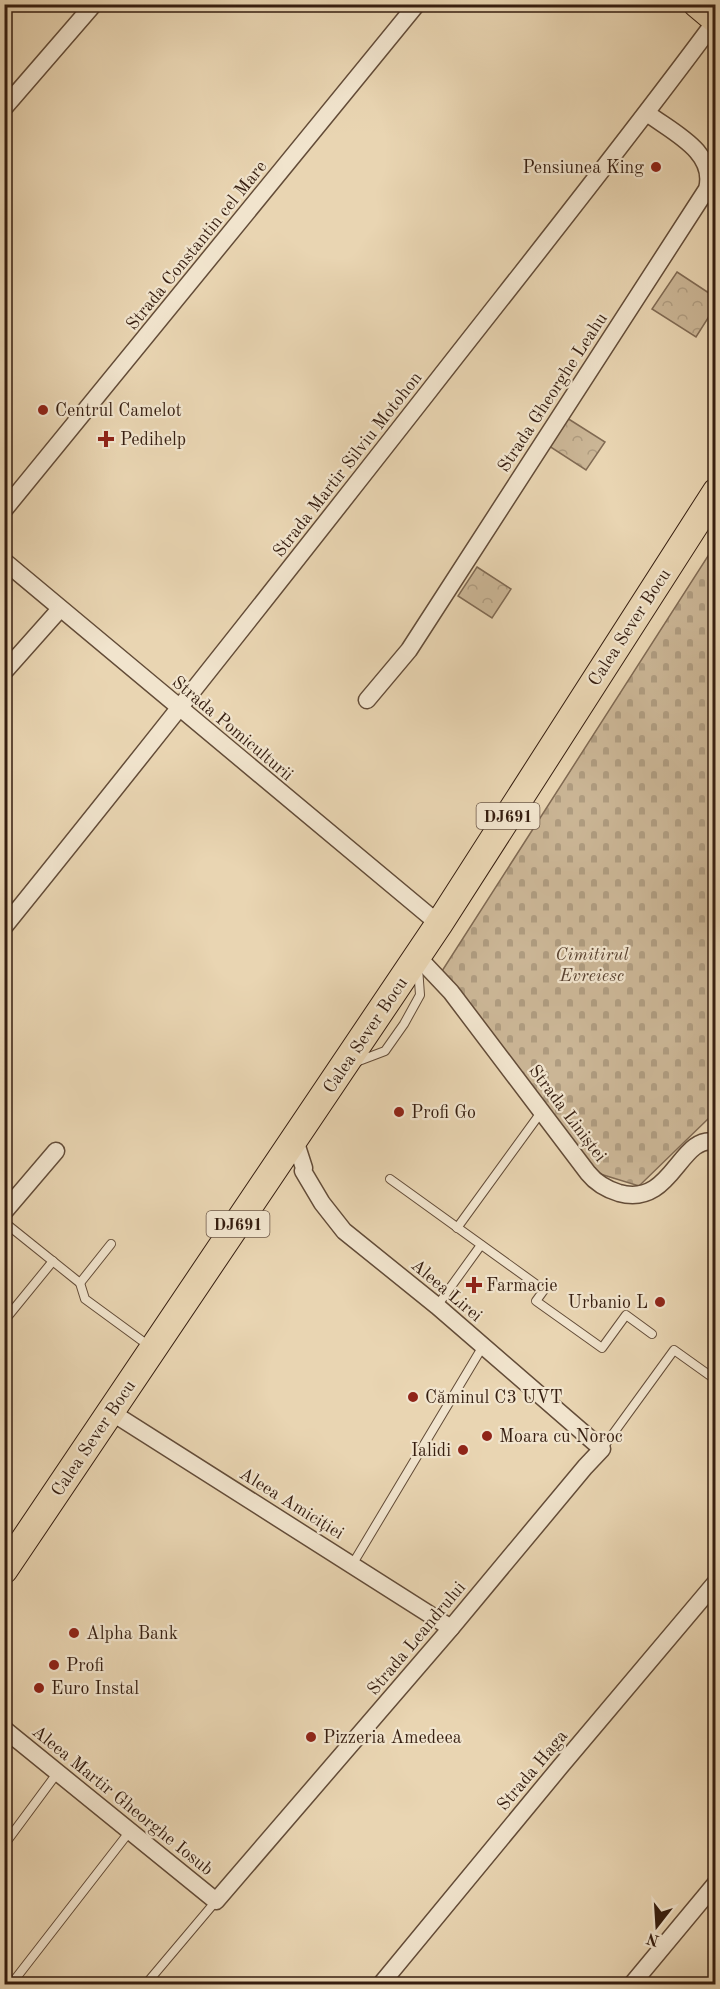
<svg xmlns="http://www.w3.org/2000/svg" width="720" height="1989" viewBox="0 0 720 1989" font-family="'Old Standard TT',serif">
<defs>
<pattern id="cemetery-stones" width="16" height="16" patternUnits="userSpaceOnUse" patternTransform="scale(1.5)"><rect width="16" height="16" fill="#cbb696"/><path d="M2 7V4a2 2 0 0 1 4 0v3zM10 15v-3a2 2 0 0 1 4 0v3z" fill="#af9c80"/></pattern>
<pattern id="park-crowns" width="20" height="18" patternUnits="userSpaceOnUse" patternTransform="scale(1.5)"><rect width="20" height="18" fill="#cbb696"/><path d="M2 6a3 3 0 1 1 6 0M12 15a3 3 0 1 1 6 0" fill="none" stroke="#af9c80"/></pattern>
</defs>
<rect width="100%" height="100%" fill="#e9d5b2"/>
<filter id="stains"><feTurbulence type="fractalNoise" baseFrequency=".00333" numOctaves="4"/><feColorMatrix values="0 0 0 0 .2 0 0 0 0 .09 0 0 0 0 .02 0 0 0 .5 -.17"/></filter>
<radialGradient id="worn" r=".72"><stop offset=".6" stop-color="#630" stop-opacity="0"/><stop offset="1" stop-color="#630" stop-opacity=".3"/></radialGradient>
<!-- cemetery -->
<path fill="url(#cemetery-stones)" stroke="#806a53" stroke-width="1.5" d="M715,545V1122L710,1117L639,1186L597,1173L442,971Z"/>
<!-- park -->
<g fill="url(#park-crowns)" stroke="#806a53" stroke-width="1.5">
<path d="M677,272L715,297V307L696,337L652,309Z"/>
<path d="M567,418L605,442L586,470L549,446Z"/>
<path d="M477,567L511,589L492,618L458,596Z"/>
</g>
<g fill="none" stroke-linecap="round" stroke-linejoin="round">
<defs>
<g id="lane">
<path d="M356,1062L385,1051L404,1024L420,995L418,967"/>
<path d="M390,1179L544,1290L536,1301L602,1348L626,1315L652,1334"/>
<path d="M4,1222L80,1283L111,1244"/>
<path d="M457,1228L542,1111"/>
<path d="M80,1283L85,1299L141,1340"/>
<path d="M437,1306L481,1245"/>
<path d="M4,1321L53,1261"/>
<path d="M602,1449L674,1350L716,1380"/>
<path d="M352,1565L483,1346"/>
<path d="M4,1845L58,1772"/>
<path d="M16,1978L130,1831"/>
<path d="M146,1984L216,1901"/>
</g>
<g id="street">
<path d="M4,108L94,4"/>
<path d="M4,510L417,4"/>
<path d="M4,561L439,924"/>
<path d="M4,672L60,609"/>
<path d="M367,700L409,650L707,189C717,152 672,132 647,113"/>
<path d="M4,927C147,750 288,571 429,391C525,268 623,146 716,20"/>
<path d="M417,956L451,992L588,1173C596,1183 606,1189 619,1193C673,1208 679,1133 716,1142"/>
<path d="M4,1212L56,1151"/>
<path d="M111,1412L451,1628"/>
<path d="M4,1729L216,1901L451,1628L585,1467L602,1449L437,1306L344,1231L322,1203L303,1171L304,1168L295,1140"/>
<path d="M381,1984L560,1767L716,1582"/>
<path d="M632,1984L716,1883"/>
</g>
<g id="primary">
<path d="M697,4L716,20"/>
<path d="M4,1570L439,924L716,492"/>
</g>
</defs>
<!-- lane casing -->
<use href="#lane" stroke="#634c38" stroke-width="10"/>
<!-- street casing -->
<use href="#street" stroke="#634c38" stroke-width="19"/>
<!-- primary casing -->
<use href="#primary" stroke="#361e10" stroke-width="29"/>
<!-- lane -->
<use href="#lane" stroke="#f1e4cd" stroke-width="8"/>
<!-- street -->
<use href="#street" stroke="#f1e4cd" stroke-width="16"/>
<!-- primary -->
<use href="#primary" stroke="#e9d5b2" stroke-width="27"/>
</g>
<!-- markers -->
<g fill="#8f2418" stroke="#f1e4cd" stroke-width="2">
<circle cx="656" cy="167" r="6"/>
<circle cx="43" cy="410" r="6"/>
<path d="M103 430h6v6h6v6h-6v6h-6v-6h-6v-6h6z"/>
<circle cx="399" cy="1112" r="6"/>
<path d="M471 1276h6v6h6v6h-6v6h-6v-6h-6v-6h6z"/>
<circle cx="660" cy="1302" r="6"/>
<circle cx="413" cy="1397" r="6"/>
<circle cx="487" cy="1436" r="6"/>
<circle cx="463" cy="1450" r="6"/>
<circle cx="74" cy="1633" r="6"/>
<circle cx="54" cy="1665" r="6"/>
<circle cx="39" cy="1688" r="6"/>
<circle cx="311" cy="1737" r="6"/>
</g>
<g text-anchor="middle" stroke-width="4.5" stroke-linejoin="round" paint-order="stroke">
<!-- shield labels -->
<g fill="#f1e4cd" stroke="#6e5949" stroke-width="1.5">
<rect x="476.5" y="803" width="63" height="26" rx="4.5"/>
<rect x="206.5" y="1211" width="63" height="26" rx="4.5"/>
</g>
<g font-size="16" font-weight="bold" fill="#361e10">
<text x="508" y="822">DJ691</text>
<text x="238" y="1230">DJ691</text>
</g>
<!-- poi labels -->
<g font-size="18" fill="#361e10" stroke="#f1e4cd" text-anchor="start">
<text x="644" y="173" text-anchor="end">Pensiunea King</text>
<text x="55" y="416">Centrul Camelot</text>
<text x="120" y="445">Pedihelp</text>
<text x="411" y="1118">Profi Go</text>
<text x="486" y="1291">Farmacie</text>
<text x="648" y="1308" text-anchor="end">Urbanio L</text>
<text x="425" y="1403">Căminul C3 UVT</text>
<text x="499" y="1442">Moara cu Noroc</text>
<text x="451" y="1456" text-anchor="end">Ialidi</text>
<text x="86" y="1639">Alpha Bank</text>
<text x="66" y="1671">Profi</text>
<text x="51" y="1694">Euro Instal</text>
<text x="323" y="1743">Pizzeria Amedeea</text>
</g>
<!-- street labels -->
<g font-size="18" fill="#361e10" stroke="#f1e4cd">
<text transform="translate(196 245) rotate(-51)" y="6">Strada Constantin cel Mare</text>
<text transform="translate(552 392) rotate(-57)" y="6">Strada Gheorghe Leahu</text>
<text transform="translate(347 464) rotate(-52)" y="6">Strada Martir Silviu Motohon</text>
<text transform="translate(629 627) rotate(-57)" y="6">Calea Sever Bocu</text>
<text transform="translate(233 728) rotate(40)" y="6">Strada Pomiculturii</text>
<text transform="translate(365 1035) rotate(-56)" y="6">Calea Sever Bocu</text>
<text transform="translate(568 1113) rotate(53)" y="6">Strada Liniștei</text>
<text transform="translate(447 1290) rotate(40)" y="6">Aleea Lirei</text>
<text transform="translate(93 1438) rotate(-56)" y="6">Calea Sever Bocu</text>
<text transform="translate(292 1503) rotate(32)" y="6">Aleea Amiciției</text>
<text transform="translate(416 1638) rotate(-50)" y="6">Strada Leandrului</text>
<text transform="translate(532 1770) rotate(-50)" y="6">Strada Haga</text>
<text transform="translate(123 1800) rotate(39)" y="6">Aleea Martir Gheorghe Iosub</text>
</g>
<!-- park labels -->
<g font-size="18" font-style="italic" fill="#5b4432" stroke="#f1e4cd">
<text x="592" y="960">Cimitirul<tspan x="592" dy="21">Evreiesc</tspan></text>
</g>
</g>
<!-- margin -->
<rect width="720" height="1989" fill="none" stroke="#e9d5b2" stroke-width="24"/>
<rect x="6" y="6" width="708" height="1977" fill="none" stroke="#361e10" stroke-width="3"/>
<rect x="12" y="12" width="696" height="1965" fill="none" stroke="#361e10" stroke-width="1.5"/>
<!-- north arrow -->
<g transform="translate(657 1926) rotate(197)" stroke="#f1e4cd" stroke-width="4.5" paint-order="stroke">
<path d="M0-4.5L10 22L0 15L-10 22Z" fill="#361e10"/>
<text y="-9" font-size="16" font-weight="bold" text-anchor="middle" fill="#361e10">N</text>
</g>
<rect width="100%" height="100%" filter="url(#stains)"/>
<rect width="100%" height="100%" fill="url(#worn)"/>
</svg>
